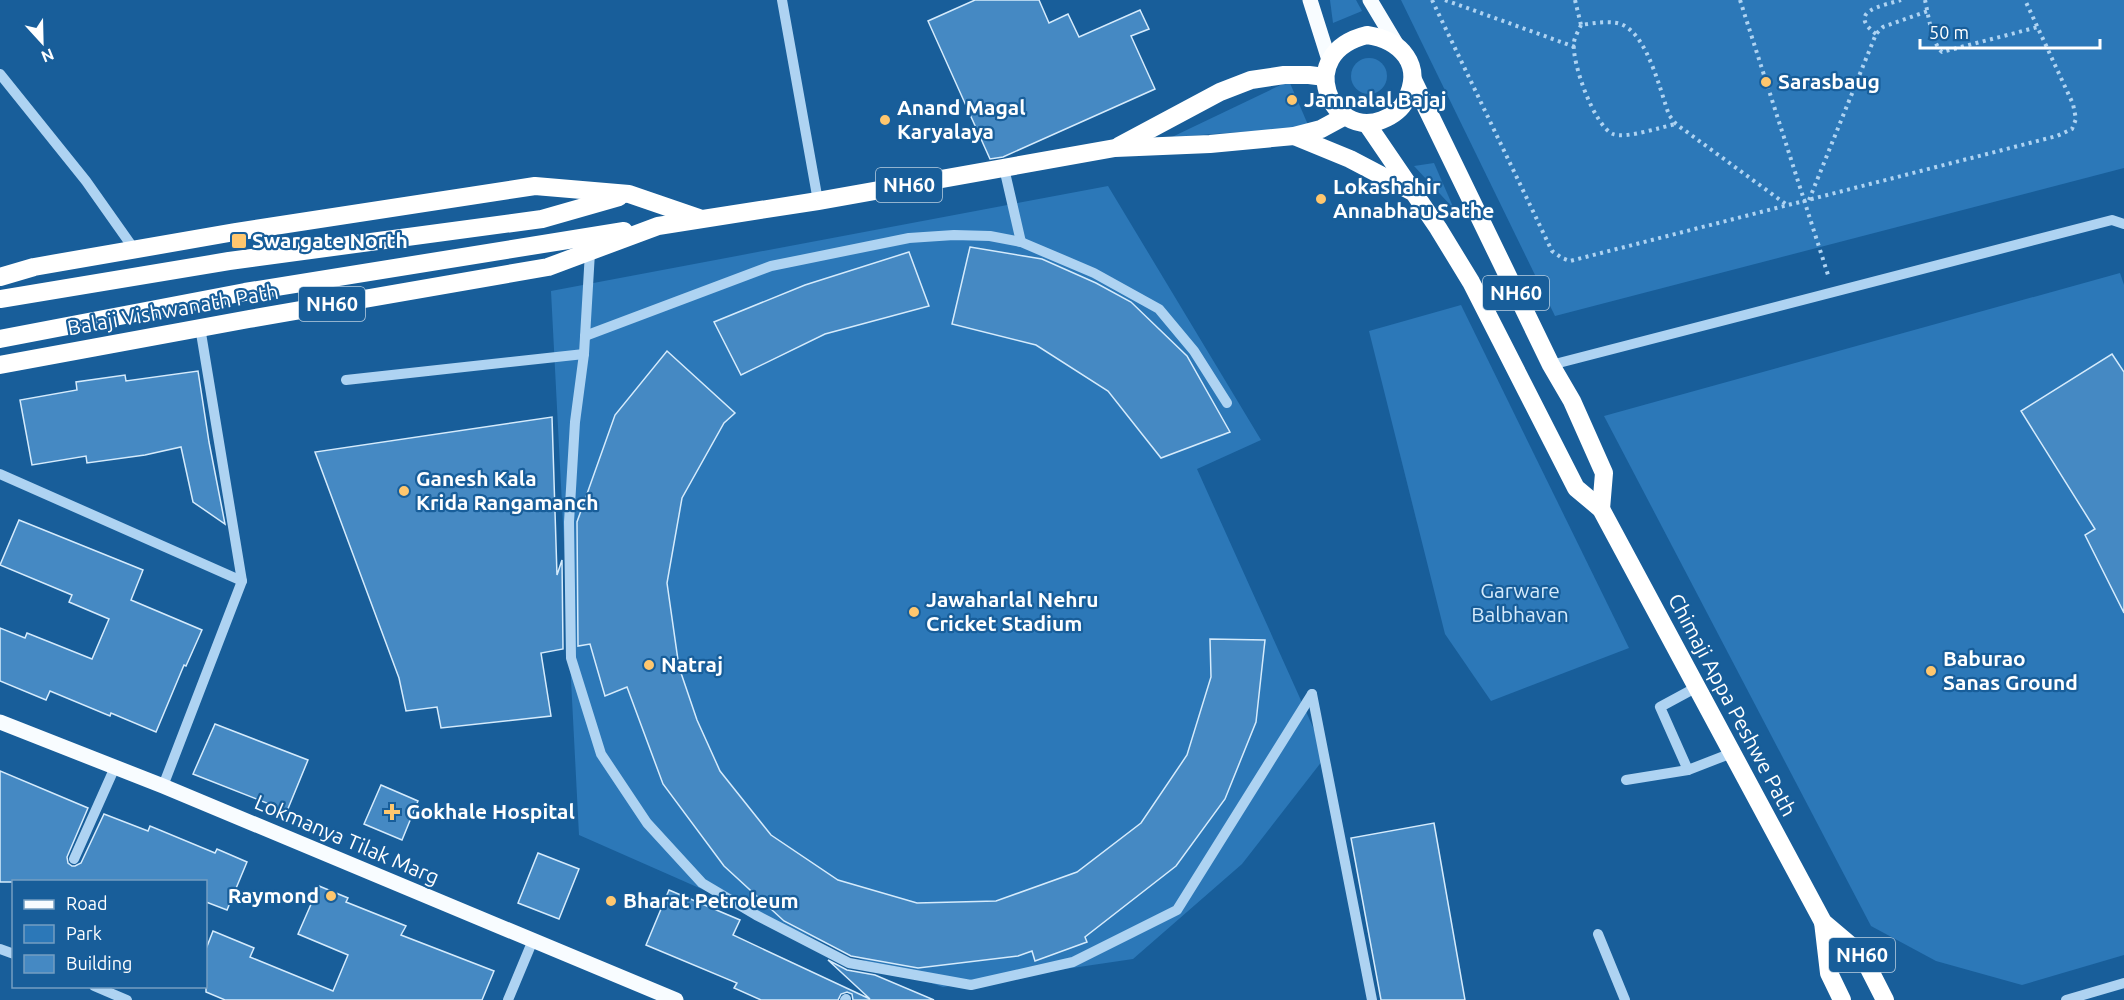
<svg xmlns="http://www.w3.org/2000/svg" width="2124" height="1000" viewBox="0 0 2124 1000" font-family="Ubuntu,sans-serif">
<rect width="100%" height="100%" fill="#185e9a"/>
<!-- green -->
<g fill="#2c78b8">
<path d="M1330,0H1356L1362,11L1333,23Z"/>
<path d="M1401,0H2124V168L1555,316Z"/>
<circle cx="1369" cy="76" r="18"/>
<path d="M1289,81L1309,127L1172,137Z"/>
<path d="M1434,163L1454,209L1414,166Z"/>
<path d="M1108,186L1261,440L1197,469L1326,756L1242,864L1133,959L943,987L863,960L579,835L551,291Z"/>
<path d="M2120,273L2124,285V955L2022,985L1936,961L1871,926L1604,416Z"/>
<path d="M1461,305L1629,648L1491,701L1445,634L1369,331Z"/>
</g>
<!-- building -->
<g fill="#4589c3" stroke="#d5ebfc" stroke-width="1.5">
<path d="M975,0H1039L1049,23L1068,14L1079,37L1140,10L1149,29L1131,36L1155,89L1003,157L990,159L928,21Z"/>
<path d="M970,247L1042,259L1096,283L1131,302L1187,356L1230,432L1161,458L1108,391L1036,345L952,324Z"/>
<path d="M909,252L929,306L825,334L741,375L714,322L805,285Z"/>
<path d="M667,351L735,413L724,423L682,498L667,583L679,667L697,720L720,771L771,835L838,880L917,903L996,901L1077,872L1141,823L1187,755L1211,677L1210,639L1265,640L1256,722L1225,799L1176,866L1085,937L1087,942L1035,961L1032,951L1018,956L918,968L851,956L784,921L724,866L663,784L627,687L605,696L590,644L578,646L577,522L615,415Z"/>
<path d="M2112,354L2124,372V613L2085,535L2095,529L2021,411Z"/>
<path d="M198,371L209,442L225,524L193,502L181,447L145,455L87,463L86,456L32,465L20,400L77,390L76,382L125,375L126,381Z"/>
<path d="M552,417L557,575L562,560L563,649L541,653L551,716L441,728L437,707L406,711L399,678L315,452Z"/>
<path d="M19,520L143,570L131,600L202,630L186,666L184,665L156,732L111,713L110,716L50,691L46,700L0,681V628L25,638L27,633L92,659L109,619L69,602L72,595L0,565Z"/>
<path d="M215,724L308,760L287,811L193,774Z"/>
<path d="M0,771L88,808L67,857L68,863L72,866H75L81,863L104,814L148,831L150,826L215,853L217,849L247,862L227,910L206,902V882H0Z"/>
<path d="M381,785L418,801L402,840L364,824Z"/>
<path d="M1434,823L1465,1000H1381L1351,838Z"/>
<path d="M538,853L579,869L559,919L518,903Z"/>
<path d="M319,886L348,898L346,902L406,926L401,935L494,971L482,1000H225L206,992V949L213,931L254,948L250,957L333,991L348,955L298,934Z"/>
<path d="M669,890L740,920L733,935L870,999L828,960L847,970L875,975L934,1000H853L852,994L847,992L841,994L838,1000H761L734,988L737,983L646,945Z"/>
</g>
<g fill="none" stroke-linecap="round" stroke-linejoin="round">
<!-- path -->
<g stroke="#aed3f2" stroke-width="4" stroke-dasharray="3 4.5" stroke-linecap="butt">
<path d="M1432,0L1552,251L1562,258L1570,261L2057,136L2072,129L2076,119L2073,104L2025,0"/>
<path d="M1445,0L1575,47"/>
<path d="M1575,0L1581,25C1593,23 1613,20 1623,25C1648,37 1660,90 1669,115L1676,124L1787,205"/>
<path d="M1740,0L1829,278"/>
<path d="M1925,0C1928,13 1932,44 1942,52L2038,27"/>
<path d="M1581,25C1579,30 1575,36 1574,42C1571,61 1594,126 1613,134C1626,139 1661,127 1676,124"/>
<path d="M1876,34C1846,11 1882,6 1901,0"/>
<path d="M1809,200L1876,34L1883,27L1928,11"/>
</g>
<!-- minor -->
<g stroke="#aed3f2" stroke-width="10">
<path d="M782,0L818,201"/>
<path d="M0,74L86,181L134,249"/>
<path d="M1004,168L1021,242"/>
<path d="M590,252L584,354L575,422L569,522L571,658L601,754L647,823L702,883L756,915L849,963L971,985L1073,962L1177,910L1312,694"/>
<path d="M585,336L771,266L909,238L954,235L990,236L1021,242L1094,273L1159,309L1194,351L1227,403"/>
<path d="M1551,365L2112,220L2124,224"/>
<path d="M346,380L584,354"/>
<path d="M0,474L242,581"/>
<path d="M1312,694L1372,1000"/>
<path d="M1688,770L1660,707L1697,687"/>
<path d="M1626,780L1688,770L1732,753"/>
<path d="M163,786L242,581L200,327"/>
<path d="M74,859L115,767"/>
<path d="M1598,934L1625,1000"/>
<path d="M0,949L14,954"/>
<path d="M94,986L127,1000"/>
<path d="M508,1000L533,940"/>
<path d="M845,1000L846,999"/>
<path d="M2066,1000L2124,983"/>
</g>
<!-- major -->
<g stroke="#f8fcff" stroke-width="15">
<path d="M1310,0L1329,60"/>
<path d="M1370,0L1397,45"/>
<path d="M0,722L163,786L676,1000"/>
</g>
<!-- highway -->
<g stroke="#fff" stroke-width="18">
<path d="M1367,35C1401,40 1424,65 1406,100C1401,110 1392,116 1382,120C1331,140 1293,53 1367,35Z"/>
<path d="M1413,80L1551,365L1572,401L1604,473L1601,509"/>
<path d="M1367,124L1438,228L1471,282L1576,488L1601,509L1823,922L1862,955L1885,1000"/>
<path d="M1294,136L1350,159L1411,191"/>
<path d="M1119,146L1220,92L1251,80L1284,75H1309L1325,77"/>
<path d="M0,277L34,267L235,232L535,186L629,194L699,218"/>
<path d="M0,299L229,261L542,219L619,197"/>
<path d="M0,339L245,292L624,231"/>
<path d="M0,365L249,319L548,267L658,226L818,201L1115,148L1210,144L1294,136L1321,129L1345,116"/>
<path d="M1823,922L1829,973L1842,1000"/>
</g>
</g>
<!-- markers -->
<g fill="#ffc76e" stroke="#185e9a" stroke-width="2">
<circle cx="1766" cy="82" r="6"/>
<circle cx="1292" cy="100" r="6"/>
<circle cx="885" cy="120" r="6"/>
<circle cx="1321" cy="199" r="6"/>
<rect x="231" y="233" width="16" height="16" rx="3"/>
<circle cx="404" cy="491" r="6"/>
<circle cx="914" cy="612" r="6"/>
<circle cx="649" cy="665" r="6"/>
<circle cx="1931" cy="671" r="6"/>
<path d="M389 803h6v6h6v6h-6v6h-6v-6h-6v-6h6z"/>
<circle cx="331" cy="896" r="6"/>
<circle cx="611" cy="901" r="6"/>
</g>
<g text-anchor="middle" stroke-width="4.5" stroke-linejoin="round" paint-order="stroke">
<!-- shield labels -->
<g fill="#185e9a" stroke="#bacfe1" stroke-width="1.5">
<rect x="876" y="168" width="66" height="34" rx="4.5"/>
<rect x="1483" y="276" width="66" height="34" rx="4.5"/>
<rect x="299" y="287" width="66" height="34" rx="4.5"/>
<rect x="1829" y="938" width="66" height="34" rx="4.5"/>
</g>
<g font-size="20" font-weight="bold" fill="#fff">
<text x="909" y="192">NH60</text>
<text x="1516" y="300">NH60</text>
<text x="332" y="311">NH60</text>
<text x="1862" y="962">NH60</text>
</g>
<!-- poi labels -->
<g font-size="21" font-weight="bold" fill="#fff" stroke="#185e9a" text-anchor="start">
<text x="1778" y="89">Sarasbaug</text>
<text x="1304" y="107">Jamnalal Bajaj</text>
<text x="897" y="115">Anand Magal<tspan x="897" dy="24">Karyalaya</tspan></text>
<text x="1333" y="194">Lokashahir<tspan x="1333" dy="24">Annabhau Sathe</tspan></text>
<text x="252" y="248">Swargate North</text>
<text x="416" y="486">Ganesh Kala<tspan x="416" dy="24">Krida Rangamanch</tspan></text>
<text x="926" y="607">Jawaharlal Nehru<tspan x="926" dy="24">Cricket Stadium</tspan></text>
<text x="1943" y="666">Baburao<tspan x="1943" dy="24">Sanas Ground</tspan></text>
<text x="661" y="672">Natraj</text>
<text x="406" y="819">Gokhale Hospital</text>
<text x="319" y="903" text-anchor="end">Raymond</text>
<text x="623" y="908">Bharat Petroleum</text>
</g>
<!-- street labels -->
<g font-size="21" fill="#fff" stroke="#185e9a">
<text transform="translate(173 310) rotate(-10)" y="7">Balaji Vishwanath Path</text>
<text transform="translate(1732 705) rotate(62)" y="7">Chimaji Appa Peshwe Path</text>
<text transform="translate(347 840) rotate(23)" y="7">Lokmanya Tilak Marg</text>
</g>
<!-- park labels -->
<g font-size="21" fill="#d5ebfc" stroke="#185e9a">
<text x="1520" y="598">Garware<tspan x="1520" dy="24">Balbhavan</tspan></text>
</g>
</g>
<!-- legend -->
<rect x="12" y="880" width="195" height="108" fill="#185e9a" stroke="#749ec2" stroke-width="1.5"/>
<rect x="24" y="900" width="30" height="9" fill="#f8fcff" stroke="#749ec2" stroke-width="1.5"/>
<text x="66" y="910" font-size="18" fill="#ffffff">Road</text>
<rect x="24" y="925" width="30" height="18" fill="#2c78b8" stroke="#749ec2" stroke-width="1.5"/>
<text x="66" y="940" font-size="18" fill="#ffffff">Park</text>
<rect x="24" y="955" width="30" height="18" fill="#4589c3" stroke="#749ec2" stroke-width="1.5"/>
<text x="66" y="970" font-size="18" fill="#ffffff">Building</text>
<!-- north arrow -->
<g transform="translate(42 42) rotate(158)" stroke="#185e9a" stroke-width="4.5" paint-order="stroke">
<path d="M0-4.5L10 22L0 15L-10 22Z" fill="#ffffff"/>
<text y="-9" font-size="16" font-weight="bold" text-anchor="middle" fill="#ffffff">N</text>
</g>
<!-- scale -->
<path d="M1920 39v9h180v-9" fill="none" stroke="#ffffff" stroke-width="3"/>
<text x="1929" y="39" font-size="18" fill="#ffffff" stroke="#185e9a" stroke-width="4.5" paint-order="stroke">50 m</text>
</svg>
